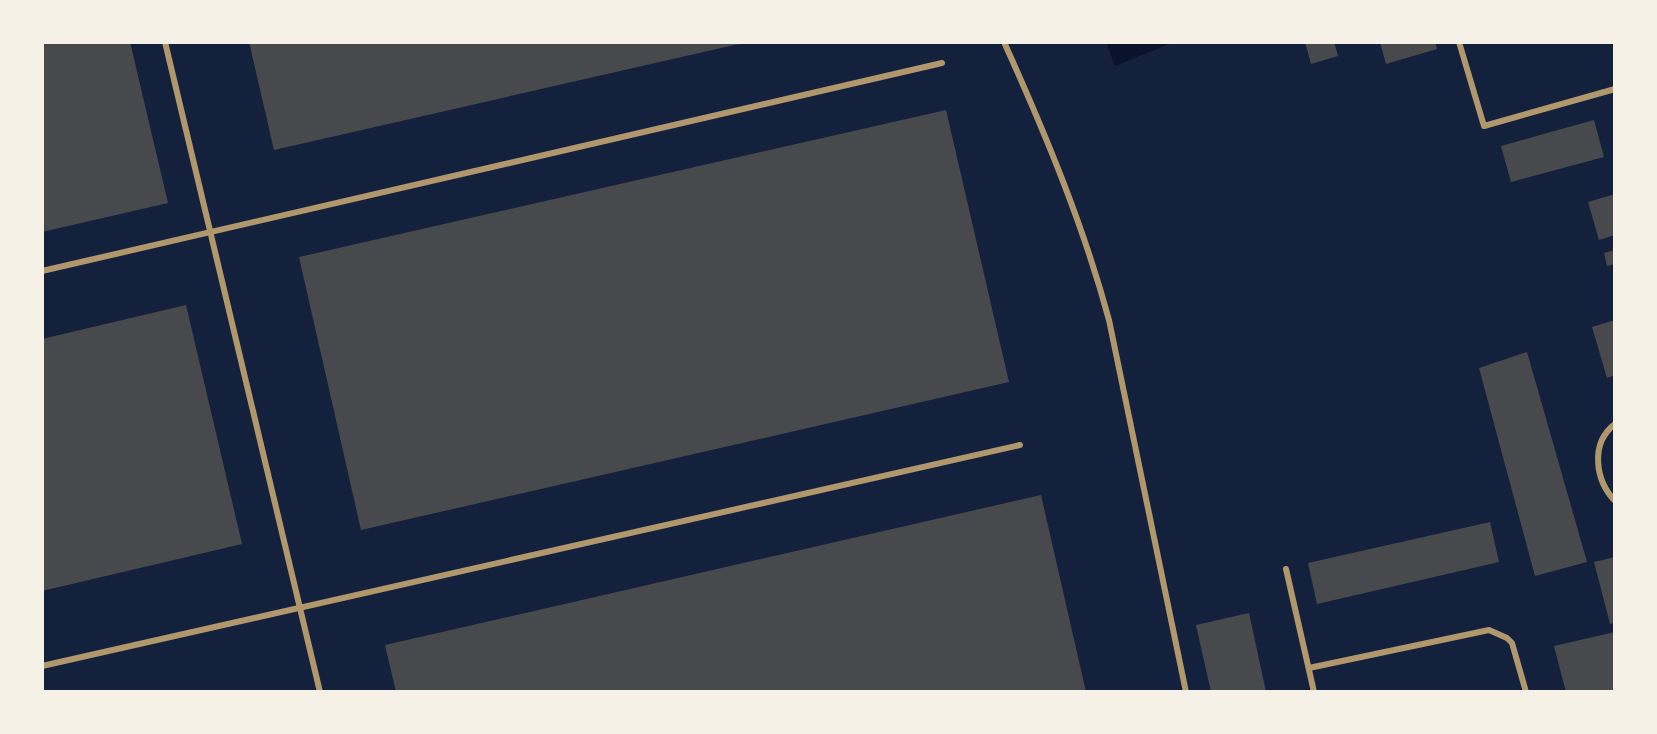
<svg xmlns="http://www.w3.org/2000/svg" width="1657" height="734" viewBox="0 0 1657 734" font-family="Mulish,sans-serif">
<rect width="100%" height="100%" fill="#14213d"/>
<!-- water -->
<path fill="#0b132b" d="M1106,42H1174L1115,66Z"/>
<!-- building -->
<g fill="#48494c">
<path d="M42,42H130L168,203L42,232Z"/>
<path d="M249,42H743V43L274,150Z"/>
<path d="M1305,42H1334L1338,56L1311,64Z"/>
<path d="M1380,42H1435L1437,49L1386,64Z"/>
<path d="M946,110L1009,382L361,530L299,257Z"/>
<path d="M1594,120L1604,157L1511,182L1501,146Z"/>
<path d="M1615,194V235L1599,240L1588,202Z"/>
<path d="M1615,250V264L1607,266L1604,253Z"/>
<path d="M186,305L242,544L42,591V339Z"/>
<path d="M1615,320V375L1607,378L1592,327Z"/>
<path d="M1527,352L1587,562L1535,576L1479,368Z"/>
<path d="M1041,495L1086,692H396L385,645Z"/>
<path d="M1490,522L1499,562L1317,604L1308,563Z"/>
<path d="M1615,557V623L1610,624L1594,562Z"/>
<path d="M1249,613L1266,692H1211L1196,625Z"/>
<path d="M1615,632V692H1566L1554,646Z"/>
</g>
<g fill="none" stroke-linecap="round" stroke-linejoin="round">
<!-- service -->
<g stroke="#b1986c" stroke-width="6">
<path d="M165,42L320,692"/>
<path d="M1004,42C1045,133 1083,224 1109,320L1186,692"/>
<path d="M1459,42L1484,126L1615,89"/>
<path d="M42,271L942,63"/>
<path d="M1615,424C1590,443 1595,480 1615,501"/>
<path d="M1286,569L1314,692"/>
<path d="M42,666L1020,445"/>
<path d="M1309,668L1489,630L1507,638L1512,643L1526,692"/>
</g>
</g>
<!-- border -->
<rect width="1657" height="734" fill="none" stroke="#f6f1e7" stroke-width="88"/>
</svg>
